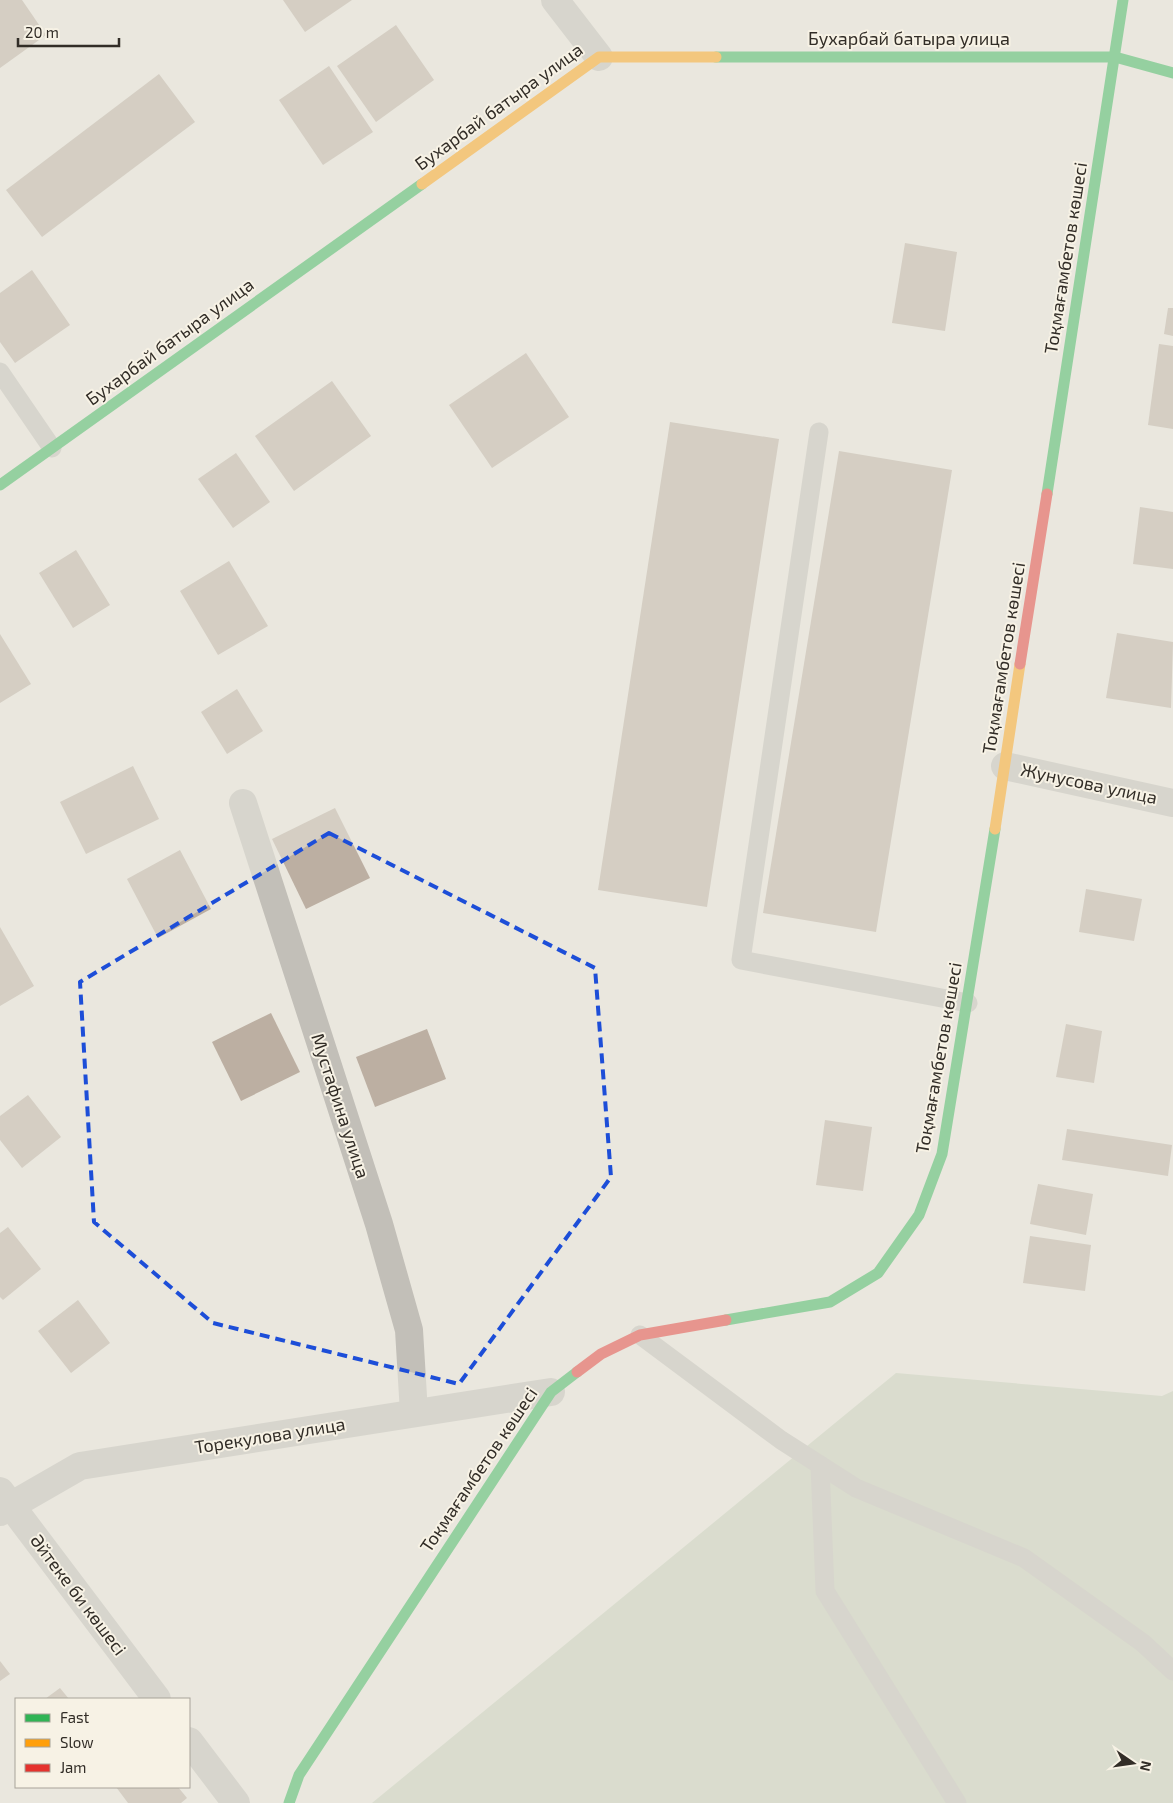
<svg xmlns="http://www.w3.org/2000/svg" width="1173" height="1803" viewBox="0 0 1173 1803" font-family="'Exo 2',sans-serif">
<rect width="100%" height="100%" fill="#eae7de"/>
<!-- green -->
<path fill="#c7cfba" d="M896,1373L1162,1396L1173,1391V1803H372Z"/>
<!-- building -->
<g fill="#bcafa2">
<path d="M0,0H22L46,35L0,68Z"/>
<path d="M283,0H352L305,32Z"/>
<path d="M396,25L434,80L376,122L337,66Z"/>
<path d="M329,66L373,132L323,165L279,100Z"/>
<path d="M159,74L195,122L42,237L6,190Z"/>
<path d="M905,243L957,252L945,331L892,323Z"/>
<path d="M32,270L70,325L15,363L0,342V293Z"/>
<path d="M1168,308H1173V336L1164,334Z"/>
<path d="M1159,344L1173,346V429L1148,425Z"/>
<path d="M526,353L569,417L492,468L449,405Z"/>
<path d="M332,381L371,436L294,491L255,436Z"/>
<path d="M670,422L779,439L707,907L598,890Z"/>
<path d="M839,451L952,470L876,932L763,913Z"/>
<path d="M236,453L270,502L233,528L198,479Z"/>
<path d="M1140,507L1173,512V569L1133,564Z"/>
<path d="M76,550L110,605L73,628L39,573Z"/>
<path d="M229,561L268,626L218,655L180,591Z"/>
<path d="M1117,633L1173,642L1171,708L1106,698Z"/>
<path d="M0,634L31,684L0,703Z"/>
<path d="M237,689L263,731L227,754L201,712Z"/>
<path d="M133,766L159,819L86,854L60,802Z"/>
<path d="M335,808L370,878L306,909L272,839Z"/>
<path d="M180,850L211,909L158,938L127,879Z"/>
<path d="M1086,889L1142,899L1134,941L1079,932Z"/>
<path d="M0,927L34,986L0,1006Z"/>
<path d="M271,1013L300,1072L241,1101L212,1042Z"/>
<path d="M1066,1024L1102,1031L1094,1083L1056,1077Z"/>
<path d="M427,1029L446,1079L375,1107L356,1057Z"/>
<path d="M28,1095L61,1137L22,1168L0,1140V1116Z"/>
<path d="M825,1120L872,1127L863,1191L816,1185Z"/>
<path d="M1067,1129L1172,1145L1168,1176L1062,1160Z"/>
<path d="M1038,1184L1093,1194L1086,1235L1030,1224Z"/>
<path d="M8,1227L41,1269L3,1300L0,1297V1233Z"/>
<path d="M1030,1236L1091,1245L1085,1291L1023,1283Z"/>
<path d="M78,1300L110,1343L71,1373L38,1331Z"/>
<path d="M0,1661L10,1674L0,1681Z"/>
<path d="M60,1688L69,1699H45Z"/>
<path d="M116,1787H178L187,1798L181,1803H128Z"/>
</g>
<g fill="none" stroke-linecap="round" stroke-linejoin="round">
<!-- lane -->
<g stroke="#c2bfb8" stroke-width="19">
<path d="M0,372L52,448"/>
<path d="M819,432L741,960L968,1003"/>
<path d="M640,1335L781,1440L856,1488L1024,1558L1143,1643L1173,1671"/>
<path d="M820,1465L825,1591L957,1803"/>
</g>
<!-- street -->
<g stroke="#c2bfb8" stroke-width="28">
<path d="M555,0L599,57"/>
<path d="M1005,766L1173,803"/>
<path d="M243,803L379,1224L409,1330L414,1413"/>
<path d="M0,1491L157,1699"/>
<path d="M0,1512L80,1466L551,1392"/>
<path d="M189,1741L236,1803"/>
</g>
<!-- fast -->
<g stroke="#30b455" stroke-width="11">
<path d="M716,57H1115L1173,73"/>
<path d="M0,485L422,184"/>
<path d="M1047,494L1123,0"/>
<path d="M726,1320L830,1302L878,1273L919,1215L942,1154L995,829"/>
<path d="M289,1803L299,1775L551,1392L577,1372"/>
</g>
<!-- slow -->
<g stroke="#ff9f0a" stroke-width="11">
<path d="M422,184L599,57H716"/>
<path d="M995,829L1020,664"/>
</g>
<!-- jam -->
<g stroke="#e5322d" stroke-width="11">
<path d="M1020,664L1047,494"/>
<path d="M577,1372L601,1354L640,1335L726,1320"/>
</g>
</g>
<!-- marked area -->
<path d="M0 0H1173V1803H0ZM329,833L595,968L611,1177L459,1384L213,1323L94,1222L80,982Z" fill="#eae7de" fill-opacity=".55" fill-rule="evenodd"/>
<path fill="none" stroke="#1d4ed8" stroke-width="4" stroke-dasharray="10 6" stroke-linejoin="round" d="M329,833L595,968L611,1177L459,1384L213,1323L94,1222L80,982Z"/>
<g text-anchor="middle" stroke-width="4" stroke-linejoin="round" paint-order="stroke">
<!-- street labels -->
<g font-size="18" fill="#322d27" stroke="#f7f2e5">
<text x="909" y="45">Бухарбай батыра улица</text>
<text transform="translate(499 107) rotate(-36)" y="6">Бухарбай батыра улица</text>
<text transform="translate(1066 258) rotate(-81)" y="6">Тоқмағамбетов көшесі</text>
<text transform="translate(170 342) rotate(-36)" y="6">Бухарбай батыра улица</text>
<text transform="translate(1004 658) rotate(-81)" y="6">Тоқмағамбетов көшесі</text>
<text transform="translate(1089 784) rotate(12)" y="6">Жунусова улица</text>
<text transform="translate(939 1058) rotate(-80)" y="6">Тоқмағамбетов көшесі</text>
<text transform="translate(340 1106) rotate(72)" y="6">Мустафина улица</text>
<text transform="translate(270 1436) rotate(-9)" y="6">Торекулова улица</text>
<text transform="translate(479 1470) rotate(-56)" y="6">Тоқмағамбетов көшесі</text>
<text transform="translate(78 1595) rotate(53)" y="6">Әйтеке би көшесі</text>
</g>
</g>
<!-- legend -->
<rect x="15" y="1698" width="175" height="90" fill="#f7f2e5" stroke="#a8a399"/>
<rect x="25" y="1714" width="25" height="8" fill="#30b455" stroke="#a8a399"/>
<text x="60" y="1723" font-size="15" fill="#322d27">Fast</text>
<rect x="25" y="1739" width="25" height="8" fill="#ff9f0a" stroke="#a8a399"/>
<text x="60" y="1748" font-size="15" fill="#322d27">Slow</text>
<rect x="25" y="1764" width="25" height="8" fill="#e5322d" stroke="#a8a399"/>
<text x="60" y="1773" font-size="15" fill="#322d27">Jam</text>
<!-- north arrow -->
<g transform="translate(1133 1763) rotate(103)" stroke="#f7f2e5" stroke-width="4" paint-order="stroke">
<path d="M0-4L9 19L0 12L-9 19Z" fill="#322d27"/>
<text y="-8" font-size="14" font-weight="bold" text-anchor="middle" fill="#322d27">N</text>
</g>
<!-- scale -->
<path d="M18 38v8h101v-8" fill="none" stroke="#322d27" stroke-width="2.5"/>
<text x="25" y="38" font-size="15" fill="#322d27" stroke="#f7f2e5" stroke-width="4" paint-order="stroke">20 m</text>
</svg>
